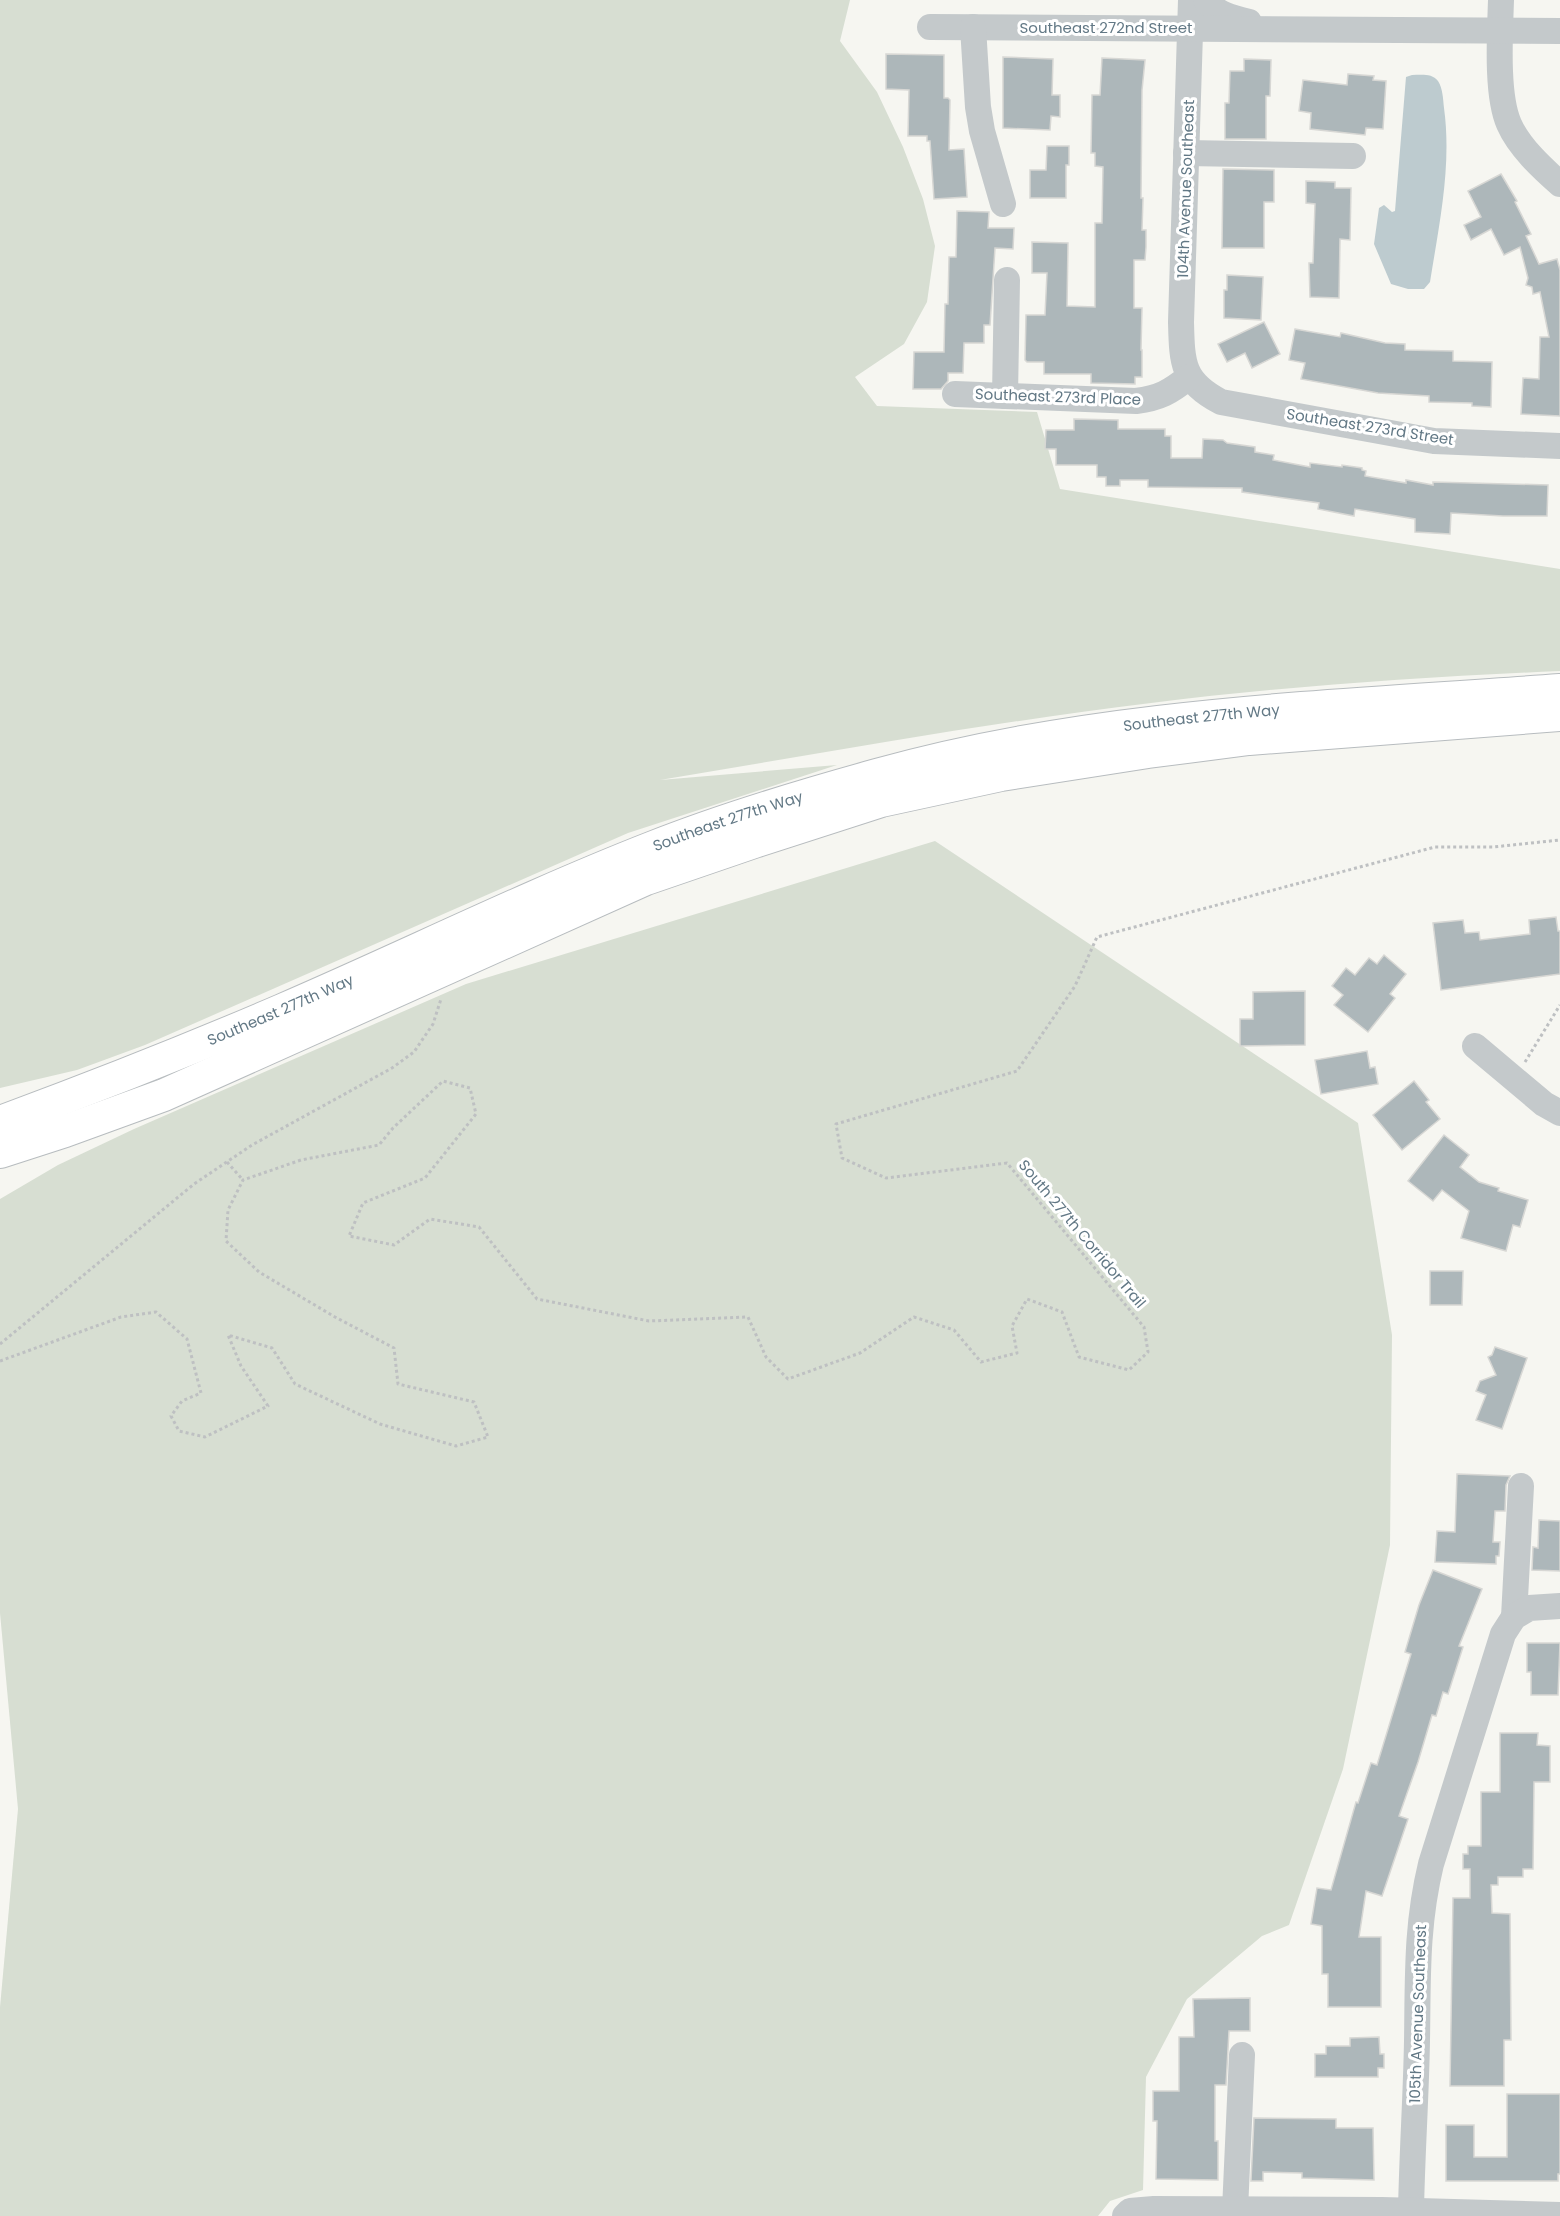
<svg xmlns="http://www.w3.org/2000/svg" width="1560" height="2216" viewBox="0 0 1560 2216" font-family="Poppins,sans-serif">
<rect width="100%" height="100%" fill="#f6f6f1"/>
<!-- green -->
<g fill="#d7ded2">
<path d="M0,0H850L840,41L877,92L903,147L923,199L935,246L927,302L904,344L855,377L877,406L1037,412L1060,489L1560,569V671C1423,677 1287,686 1151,703C986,723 823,753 660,780L837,765L628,833L145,1045L77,1070L0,1088Z"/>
<path d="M935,841L1358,1123L1392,1335L1390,1545L1343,1769L1289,1925L1262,1936L1187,1999L1146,2077L1143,2190L1110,2201L1098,2216H0V2007L18,1809L0,1613V1199L58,1165L134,1129L466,984Z"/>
</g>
<!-- water -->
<path fill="#bdcbcf" d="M1412,75C1421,75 1432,73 1438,81C1443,89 1443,99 1444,108C1452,166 1439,225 1430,282L1424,289H1408L1391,284L1374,244L1379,208L1384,205L1392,212L1395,211L1406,77Z"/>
<!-- building -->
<g fill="#adb7ba" stroke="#d7d7d4" stroke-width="1.5">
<path d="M886,54L944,55V98H948L950,100L949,150L964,149L967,197L934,199L930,141H927V136H908L909,90L886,89Z"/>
<path d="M1003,57L1053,59L1052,95H1060V117L1051,116L1050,130L1003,128Z"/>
<path d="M1102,58L1145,60L1142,90L1141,198H1143L1142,230H1146V247L1145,260H1134V308H1142L1141,350H1142V377H1135V384L1091,383V374H1044V362H1027L1025,360L1026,315H1045L1047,273H1032V242L1068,243L1067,306L1095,307V223H1102L1103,167L1095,166V153H1091L1092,95H1100Z"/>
<path d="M1244,59L1271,60L1270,96H1266V139H1225V103H1229L1230,71H1244Z"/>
<path d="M1348,74L1374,76L1373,80L1386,81L1383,129L1366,128L1365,135L1310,129L1311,113L1299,111L1303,80L1347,85Z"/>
<path d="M1047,146H1069V165H1066V198H1030V170H1046Z"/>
<path d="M1223,169L1274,170V202H1264V248H1222Z"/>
<path d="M1501,174L1517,201L1515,202L1531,234L1526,236L1539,264L1557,259L1560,270V416L1521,414L1523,378L1539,379L1540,337H1549L1540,292L1533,294L1532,287L1526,285L1528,278L1520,247L1504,255L1491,229L1471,240L1464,225L1481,217L1468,191Z"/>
<path d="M1306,181L1335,182V188H1351L1350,240L1340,239L1339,298L1310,297L1309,263H1313L1315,204L1306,203Z"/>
<path d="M957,211L989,212L988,228H1014L1013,249L995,248L990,325H984V343H964L963,373H948V381L941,389H913L914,352H944L945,304H948L949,257H956Z"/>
<path d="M1227,275L1263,277L1261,320L1224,318V290H1227Z"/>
<path d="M1264,322L1280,354L1252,368L1245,353L1227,362L1218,344Z"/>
<path d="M1295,329L1340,337L1341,333L1385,343L1405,344V350L1453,351V361L1492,362L1491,407L1472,406V403L1429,402V396L1378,393L1301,379L1305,363L1289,360Z"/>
<path d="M1074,419L1118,420V429H1165V436H1171V458H1202L1203,439L1223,440L1227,443L1255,447V452L1274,455L1273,460L1310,467V463L1342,467V465L1362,468V470L1366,471L1365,476L1406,483V480L1433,485V482L1548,485L1547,516H1503L1451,513L1450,534L1415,532V519L1355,509L1354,516L1318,509L1319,503L1242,492V488L1148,487V480H1120V486H1106V477H1097V465H1056V449H1045L1046,430H1074Z"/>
<path d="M1556,917L1558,931H1560V974L1441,990L1433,923L1463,920L1465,933L1479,932L1480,940L1530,934L1529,920Z"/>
<path d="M1384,955L1406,974L1390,994L1395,998L1368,1032L1334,1005L1343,995L1332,986L1346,968L1355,975L1369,958L1377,964Z"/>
<path d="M1305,991V1045L1240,1046V1019H1253V992Z"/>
<path d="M1367,1051L1370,1068L1375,1067L1378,1084L1321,1094L1315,1060Z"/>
<path d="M1414,1081L1429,1100L1426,1102L1440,1119L1402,1150L1373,1115Z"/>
<path d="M1444,1135L1469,1155L1460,1167L1479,1182L1499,1188L1498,1191L1528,1200L1520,1227L1513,1225L1506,1251L1461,1238L1469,1211L1442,1190L1433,1201L1408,1181Z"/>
<path d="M1430,1271H1463L1462,1305H1430Z"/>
<path d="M1495,1347L1527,1358L1502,1429L1476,1420L1486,1395L1476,1391L1480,1381L1496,1375L1488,1357L1492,1355Z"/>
<path d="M1457,1474L1510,1476L1506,1485L1505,1511H1495L1493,1542H1500L1499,1556H1496V1564L1435,1562L1437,1531L1455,1532Z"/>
<path d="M1539,1520L1560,1521V1571L1532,1570L1533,1547L1538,1548Z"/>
<path d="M1433,1570L1482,1589L1459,1646L1463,1647L1448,1694L1443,1692L1436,1716L1432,1715L1418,1762L1399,1816L1408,1819L1382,1896L1366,1891L1359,1937H1381V2007H1328V1974H1322V1926L1311,1924L1317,1888L1331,1890L1356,1802L1358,1803L1371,1763L1377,1765L1411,1654L1405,1652L1419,1605Z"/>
<path d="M1527,1643H1560L1558,1695H1531V1672H1527Z"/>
<path d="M1500,1733H1538L1537,1745L1550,1746V1782H1534L1533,1869H1523V1877H1498V1885H1491L1492,1913L1510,1914L1511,2040H1504V2086H1450L1453,1898H1470V1869H1463V1854H1468V1846H1481V1792H1500Z"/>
<path d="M1250,1998V2031H1229L1226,2085H1215V2141H1218V2180L1156,2179L1157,2121H1153V2091H1179V2037H1194L1193,1999Z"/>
<path d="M1379,2037L1380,2054H1384V2068H1378V2077H1315V2054H1326V2046H1350V2038Z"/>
<path d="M1507,2094H1560V2174H1558V2181H1446V2125H1474V2157H1507Z"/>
<path d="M1254,2118L1336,2119V2128H1373L1374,2180L1302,2178V2173L1263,2172V2181H1251Z"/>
</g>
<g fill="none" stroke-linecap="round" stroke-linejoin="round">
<defs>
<g id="major">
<path id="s1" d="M0,1122C95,1087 189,1050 282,1010C405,957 526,897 651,848C724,819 801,796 877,775C1098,713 1332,707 1560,690"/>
<path d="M0,1152L65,1131L164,1095L646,879L754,842L881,801L1001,775L1148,752L1249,739L1560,715"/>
</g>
</defs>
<!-- major casing -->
<use href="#major" stroke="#b7bcbf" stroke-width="34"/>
<!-- path -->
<g stroke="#bec0c2" stroke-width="3" stroke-dasharray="3 3" stroke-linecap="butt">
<path d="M1525,1062L1560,1005"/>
<path d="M227,1162L243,1180"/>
<path d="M0,1344L194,1184L252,1145L392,1068L414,1052L433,1024L441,999"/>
<path d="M0,1361L121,1317L156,1312L187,1339L201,1393L182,1401L171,1416L179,1431L205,1437L268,1406L241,1366L228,1335L272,1348L295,1384L380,1424L456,1446L488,1437L474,1402L398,1384L394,1348L335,1317L259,1272L226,1241L228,1210L243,1180L301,1160L379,1145L393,1128L443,1081L470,1088L476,1114L425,1178L363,1203L349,1236L394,1245L430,1219L479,1227L537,1299L649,1321L748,1317L766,1357L788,1379L860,1353L914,1317L954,1330L981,1362L1017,1353L1012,1326L1027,1299L1062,1312L1079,1357L1129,1370L1148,1352L1144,1327L1007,1163L886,1178L842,1158L836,1124L1017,1071L1075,986L1097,937L1435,847H1493L1560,840"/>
</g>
<!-- minor -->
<g stroke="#c4c9cb" stroke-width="26">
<path d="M1191,0L1181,322C1182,363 1182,382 1221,402L1434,441L1560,446"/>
<path d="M1206,0C1216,14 1232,18 1249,22"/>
<path d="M1501,0C1500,33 1496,95 1509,124C1519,147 1542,168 1560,184"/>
<path d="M930,27L1560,31"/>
<path d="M973,27L978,107L982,131L1003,204"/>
<path d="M1186,153L1353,156"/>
<path d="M955,394L1136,401C1160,398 1170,392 1189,377"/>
<path d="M1005,396L1007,280"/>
<path d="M1475,1046L1544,1104L1560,1113"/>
<path d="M1514,1617L1521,1486"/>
<path d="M1235,2210L1242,2055"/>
<path d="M1411,2211C1412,2154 1416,2098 1417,2041C1418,1979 1416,1926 1431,1864L1503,1634L1514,1617L1529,1608L1560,1606"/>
<path d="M1125,2216L1130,2211L1154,2209L1382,2210L1560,2215"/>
</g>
<!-- major -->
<use href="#major" stroke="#fff" stroke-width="32"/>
</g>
<g text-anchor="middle" stroke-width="6" stroke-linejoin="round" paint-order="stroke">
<!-- street labels -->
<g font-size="15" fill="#627885" stroke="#fff">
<text x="1106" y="33">Southeast 272nd Street</text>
<text transform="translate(1186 189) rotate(-88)" y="5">104th Avenue Southeast</text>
<text transform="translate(1058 397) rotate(2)" y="5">Southeast 273rd Place</text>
<text transform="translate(1370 427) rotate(9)" y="5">Southeast 273rd Street</text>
<text dy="5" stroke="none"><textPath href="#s1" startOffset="1274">Southeast 277th Way</textPath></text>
<text dy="5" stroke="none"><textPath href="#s1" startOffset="788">Southeast 277th Way</textPath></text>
<text dy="5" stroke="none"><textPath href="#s1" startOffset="302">Southeast 277th Way</textPath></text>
<text transform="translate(1082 1234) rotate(50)" y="5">South 277th Corridor Trail</text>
<text transform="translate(1418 2014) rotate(-88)" y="5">105th Avenue Southeast</text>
</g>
</g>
</svg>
